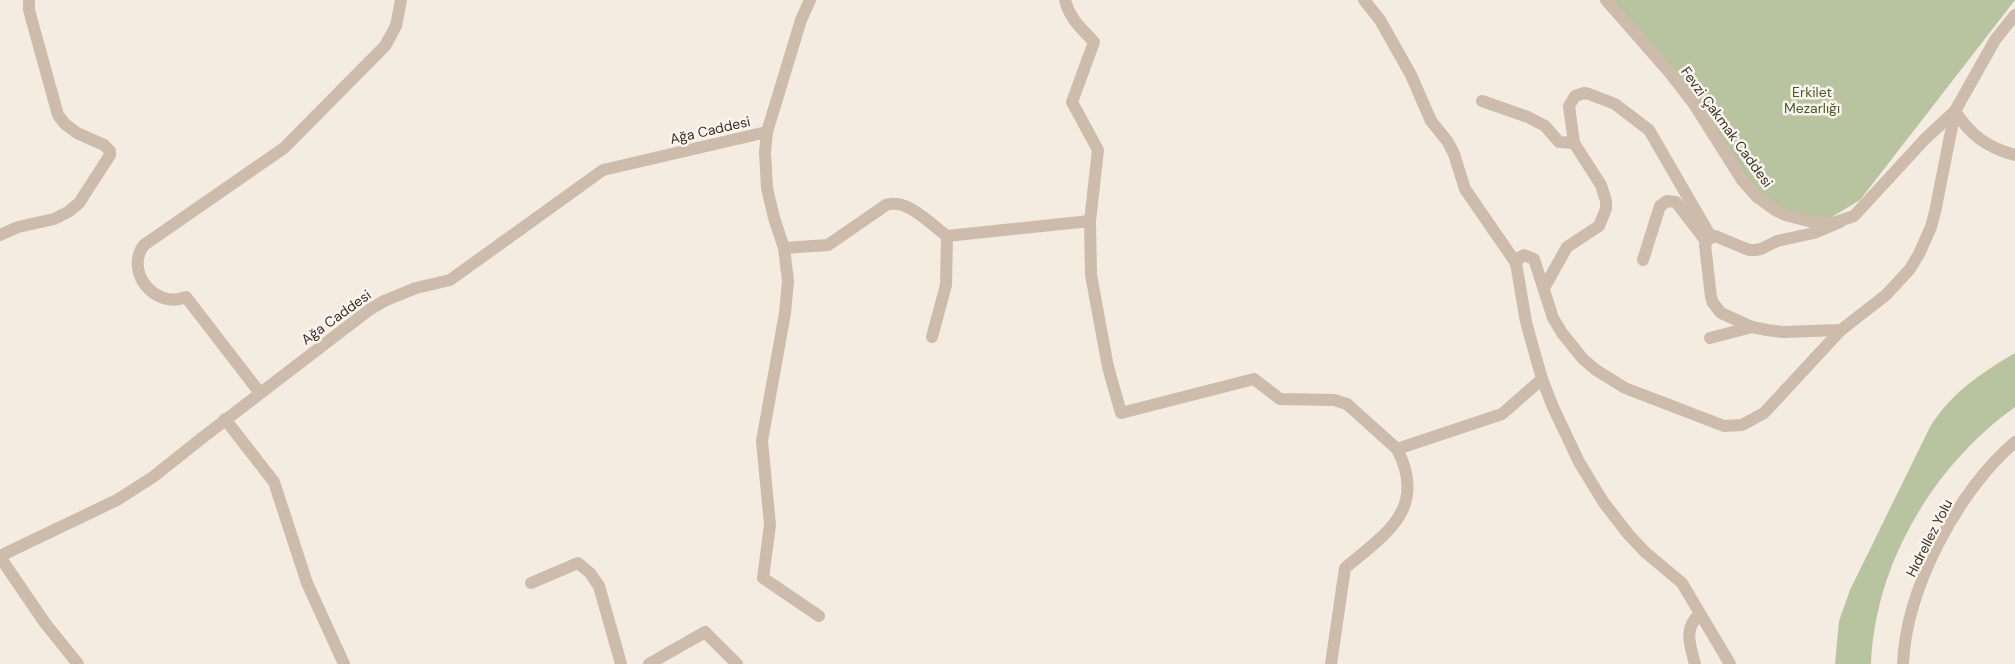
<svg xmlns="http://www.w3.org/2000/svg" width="2015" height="664" viewBox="0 0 2015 664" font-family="'DM Sans',sans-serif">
<rect width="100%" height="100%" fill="#f4ebe1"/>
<!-- green -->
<g fill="#b8c4a0">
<path d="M1608,0H2015L1860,200L1820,224L1770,212Z"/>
<path d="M2015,353V407C1934,465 1875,563 1871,664H1835L1839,621L1850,590L1930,427C1951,393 1981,373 2015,353Z"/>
</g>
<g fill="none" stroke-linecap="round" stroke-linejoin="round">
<!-- minor -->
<g stroke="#cdbbac" stroke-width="12">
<path d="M810,0L801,20L767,132L765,152L767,188L774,218L784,248L788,281L785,313L762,441L770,525L763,578L819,616"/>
<path d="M1065,0C1069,18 1082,29 1094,42L1072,102L1098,150L1090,221"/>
<path d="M1364,0L1380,20L1411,75L1431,121L1448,142L1454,154L1465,189L1516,263L1526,322L1542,379L1553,407L1579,462L1604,503L1629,535L1645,552L1682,583L1730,664"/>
<path d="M1606,0L1670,73L1694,104L1742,180L1757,197L1775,210L1785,215L1816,223H1833L1854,216L1925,139L1955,111"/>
<path d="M1482,101L1528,117L1545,126L1559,142L1574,143"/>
<path d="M1955,111C1970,135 1988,148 2015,155"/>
<path d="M1840,222L1814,233L1777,241L1761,249L1755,250H1749L1715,236L1708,239L1705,245L1711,297L1713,303L1721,313L1752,327L1767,330L1783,332L1841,330L1886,295L1910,269L1919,254L1931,227L1935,212L1955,111L1995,40L2015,15"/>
<path d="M0,235L18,227L54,219L68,212L79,203L110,155V151L104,145L77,133L65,124L58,115L29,10V0"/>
<path d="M784,248L828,245L886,205C908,198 930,224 947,236L1090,221L1091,275L1108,367L1121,413L1254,379L1280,399L1334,400L1347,404L1397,449L1502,414L1542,379"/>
<path d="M1643,260L1660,206L1667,201L1676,202L1706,241"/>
<path d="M1516,263L1520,257L1524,255L1534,259L1553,318L1562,333L1583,359L1596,370L1625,388L1724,426L1742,425L1764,413L1841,330"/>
<path d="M1544,288L1567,247L1599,226L1606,209V201L1601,185L1574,143L1569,106L1575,96L1584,93L1589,94L1615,104L1649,130L1711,237"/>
<path d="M932,337L946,285L947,236"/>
<path d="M1710,338L1752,327"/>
<path d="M260,393L186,297C155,310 124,271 144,245L284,148L385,46L396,26L401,0"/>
<path d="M225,419L274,482L307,583L344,664"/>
<path d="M0,556L117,500L153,477L202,438L369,310L384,301L416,288L450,280L603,170L767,132"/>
<path d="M0,557L45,623L78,664"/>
<path d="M531,583L578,563L590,573L599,586L621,664"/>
<path d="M649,664L705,632L737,664"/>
<path d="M1331,664L1345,568C1386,534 1428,508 1397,449"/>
<path d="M1695,664C1690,645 1683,628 1700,614"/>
<path d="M1903,664C1906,589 1958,490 2015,442"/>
</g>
</g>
<g text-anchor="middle" stroke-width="5" stroke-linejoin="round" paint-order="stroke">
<!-- park labels -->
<g font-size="14" fill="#4a5a2e" stroke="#fbf5ee">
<text x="1812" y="97">Erkilet<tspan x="1812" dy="16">Mezarlığı</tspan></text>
</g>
<!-- street labels -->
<g font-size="14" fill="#3b302b" stroke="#fbf5ee">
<text transform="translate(1727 127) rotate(54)" y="5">Fevzi Çakmak Caddesi</text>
<text transform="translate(710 130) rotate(-13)" y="5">Ağa Caddesi</text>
<text transform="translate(336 317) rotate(-36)" y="5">Ağa Caddesi</text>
<text transform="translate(1929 538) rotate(-63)" y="5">Hıdrellez Yolu</text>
</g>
</g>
</svg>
